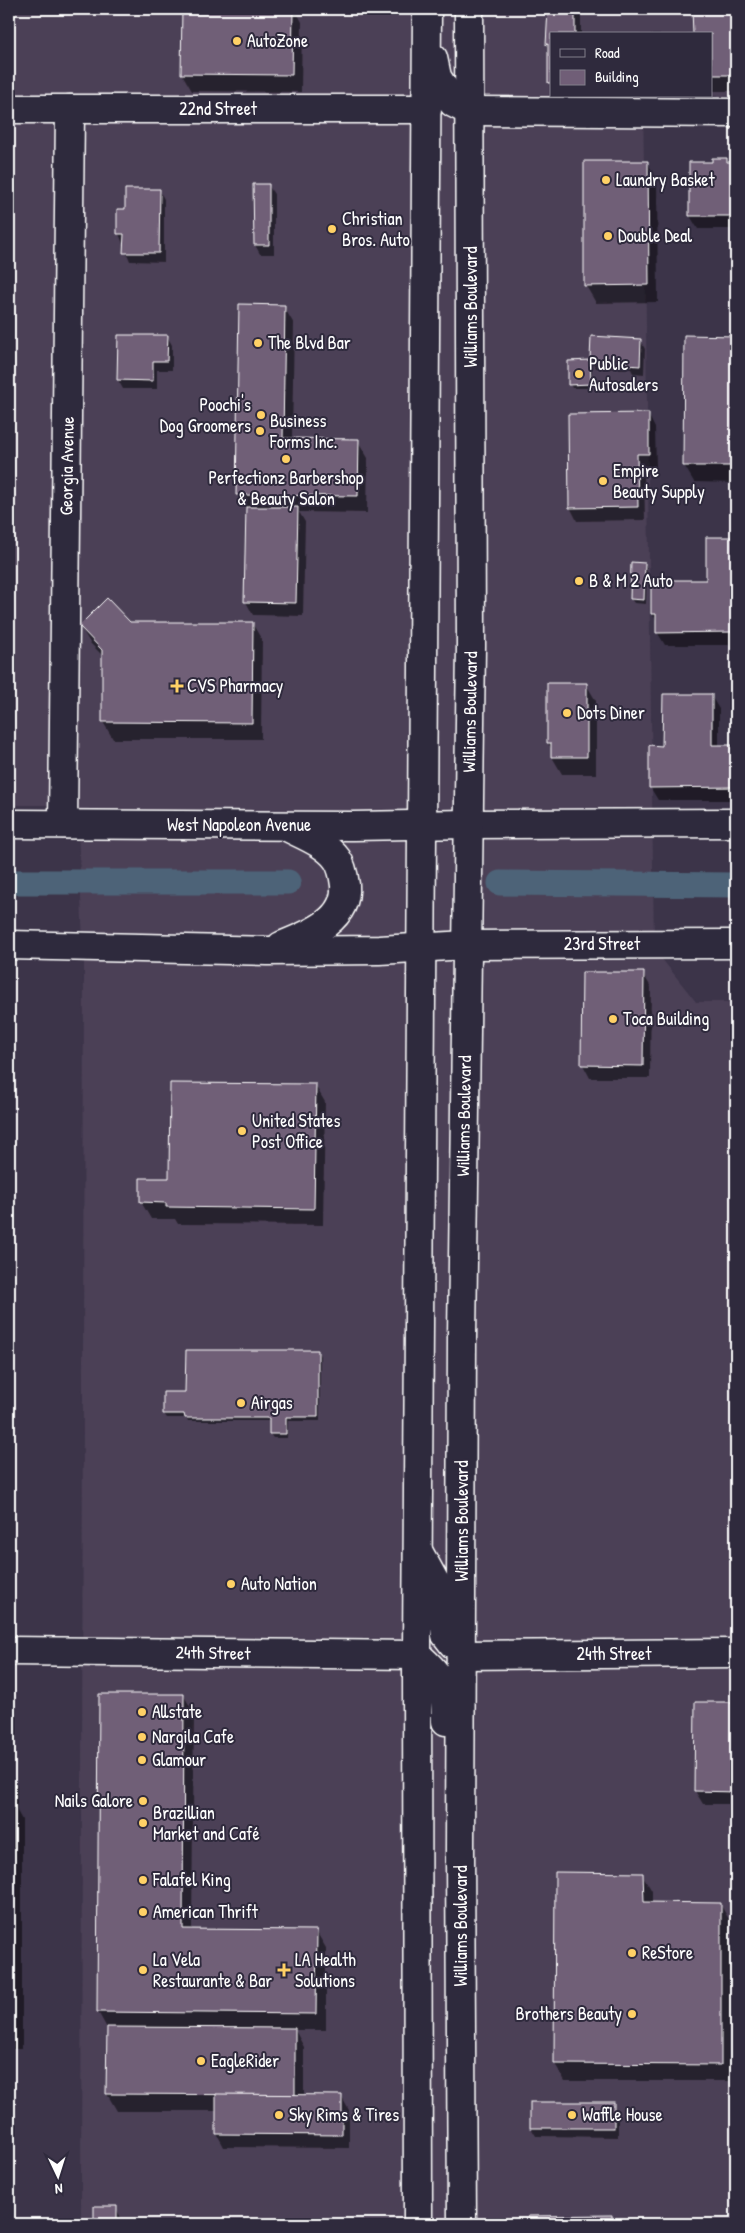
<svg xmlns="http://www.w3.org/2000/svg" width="745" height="2233" viewBox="0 0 745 2233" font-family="'Patrick Hand',sans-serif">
<rect width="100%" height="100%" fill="#3c3449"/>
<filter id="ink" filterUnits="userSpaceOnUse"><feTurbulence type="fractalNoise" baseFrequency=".02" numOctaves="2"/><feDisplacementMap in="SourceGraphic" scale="10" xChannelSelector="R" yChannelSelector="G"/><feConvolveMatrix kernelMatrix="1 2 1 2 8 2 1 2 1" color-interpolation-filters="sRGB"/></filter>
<g filter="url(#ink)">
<!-- built -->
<path fill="#4c4157" d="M9,9H736V97L711,96V34H551V96H643L654,949L696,1002H736V2224H81L84,965L77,805H9Z"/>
<!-- shadow -->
<g fill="#0007">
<path d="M183,9H295L302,22L301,92L192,91L182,74Z"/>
<path d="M549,9H581V34H551V85L549,82L547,33L550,30Z"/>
<path d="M693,9H736V91H711V34H694Z"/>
<path d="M726,160L728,163H736V229H698L690,216L713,163Z"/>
<path d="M647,162L657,179L658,302L596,303L586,286Z"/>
<path d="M268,185L274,194V254H260L255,245Z"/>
<path d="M159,190L164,199V262L130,261L119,234L126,210Z"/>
<path d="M284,307L294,324L292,440L358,441L368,458L367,513L299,512L305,522L303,616L253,615L246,602L248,512L237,494Z"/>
<path d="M119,336H167L172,345V370H157V389H123L118,380Z"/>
<path d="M686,336L736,337V483L694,482L684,465Z"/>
<path d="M592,338L640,340L645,349L644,374L633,373L631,369L596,368L591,359Z"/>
<path d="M590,361L592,366V388H572L570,384Z"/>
<path d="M648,414L655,428L656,467H644L645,520L577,521L570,507Z"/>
<path d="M708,538H736V645H665L657,632V622L652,613L708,582Z"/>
<path d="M644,564L647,568L646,604L634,603L631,599Z"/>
<path d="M252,623L262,640L261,739H113L103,722V656L90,643L80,626Z"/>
<path d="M586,684L596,701V774H562L552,757V750L548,743Z"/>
<path d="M711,696L719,709V747L731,746L736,752V800H658L650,787L664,747Z"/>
<path d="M643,974L651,987L650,1078H590L583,1065Z"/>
<path d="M315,1085L325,1102L323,1225L178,1224L175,1219H151L141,1202L170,1180Z"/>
<path d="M318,1352L320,1356V1421H288L287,1438H273L270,1434V1421H188L186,1418H167L164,1414L187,1393Z"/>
<path d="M100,1695L184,1696L194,1713L192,1930L316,1931L326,1948V2030H295L304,2047V2096H341L349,2110V2148L224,2147L217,2134V2111H117L107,2094L108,2030L98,2012Z"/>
<path d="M696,1703L736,1704V1804H703L695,1791Z"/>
<path d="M9,1771L17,1785V1811L22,1820V2049H9Z"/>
<path d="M642,1874L652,1891V1904H720L730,1921V2081H565L555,2064Z"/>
<path d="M9,2084V2098L13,2104V2146H9Z"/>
<path d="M613,2104L618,2112V2137L536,2136L531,2128Z"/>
<path d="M95,2207L116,2208L124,2224H95Z"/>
<path d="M611,2216L616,2224H624H530V2217Z"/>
</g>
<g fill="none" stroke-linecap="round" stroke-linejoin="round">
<!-- canal -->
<g stroke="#4d6478" stroke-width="25">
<path d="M9,882H288"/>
<path d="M500,883L736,885"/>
</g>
</g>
<!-- building -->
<g fill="#705e77" stroke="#fff">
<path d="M182,9H293L292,75L181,74Z"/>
<path d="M548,9H575V34H551V83H548V44L546,45Z"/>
<path d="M692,9H736V75H713V73H711V34H693Z"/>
<path d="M712,158H727V162H736V216H689V162H712Z"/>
<path d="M584,161H648L649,285L584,286Z"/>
<path d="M253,184H269V245H254Z"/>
<path d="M125,189H160L159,253H123L124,234H117V209H125Z"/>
<path d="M239,304L285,305L283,438L359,439L358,496L236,495Z"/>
<path d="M118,335H168L167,361H153V381L117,380Z"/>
<path d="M684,335L736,336V466H683Z"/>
<path d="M591,336L641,339L640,366L627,365V361L590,359Z"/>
<path d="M590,360L591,384L568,385V361Z"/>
<path d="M649,413V454H637L638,507L569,508L568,414Z"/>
<path d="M246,507H298L296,603L244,602Z"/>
<path d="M706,537H736V614H733V632L656,633V614H651V580H706Z"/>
<path d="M631,562L645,563L644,600L630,599Z"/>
<path d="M107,598L130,622H253L252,723L102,722V650L79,626Z"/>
<path d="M547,683H587V757H551V743H547Z"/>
<path d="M663,694H712V745H732V750H736V787L649,788V745L662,746Z"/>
<path d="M582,972H644L643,1066L581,1065Z"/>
<path d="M170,1083L316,1084L314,1209L166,1207V1203L140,1202V1178H169Z"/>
<path d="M186,1350H318V1417H286V1434H269V1418H185L184,1414H163V1392H185Z"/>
<path d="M99,1694H184L183,1929L317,1930L316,2014L97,2012Z"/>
<path d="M695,1702H736V1792L694,1791Z"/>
<path d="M9,1802H13L12,2033H9Z"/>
<path d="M555,1872L643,1873L644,1902L721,1903V2065L554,2064Z"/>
<path d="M107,2027L295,2028V2095L106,2094Z"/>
<path d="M216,2094L342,2095V2135L216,2134Z"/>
<rect x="530" y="2102" width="84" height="26"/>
<path d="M94,2206H117V2224H126H94Z"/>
<path d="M612,2215V2222H625V2224H528V2216Z"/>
</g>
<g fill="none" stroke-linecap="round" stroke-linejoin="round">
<defs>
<g id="street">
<path d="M9,109H427"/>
<path d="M469,111L736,113"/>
<path d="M63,824L70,109"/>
<path d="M469,824L736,823"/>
<path d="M467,945L736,944"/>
<path d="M9,1651L417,1655"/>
<path d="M462,1655L736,1653"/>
</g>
<g id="secondary">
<path d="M433,58L437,77L453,103L469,111"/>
<path d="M9,824L353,826L469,824"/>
<path d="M9,945L268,951L379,950L467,945"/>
<path d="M281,946C308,935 348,921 345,885C344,877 342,866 337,859C326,844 305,836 289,828"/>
<path d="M418,1551L440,1591L446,1635L453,1644"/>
<path d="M417,1655C445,1678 445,1687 446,1721"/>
<path d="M418,2224L417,1655L427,9"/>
<path d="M462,2224L460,1851L462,1338L471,646L469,9"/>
</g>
</defs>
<!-- street casing -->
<use href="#street" stroke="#fff" stroke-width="31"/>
<!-- secondary casing -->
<use href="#secondary" stroke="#fff" stroke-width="31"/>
<!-- street -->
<use href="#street" stroke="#2f2a3d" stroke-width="28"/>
<!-- secondary -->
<use href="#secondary" stroke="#2f2a3d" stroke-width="28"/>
</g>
</g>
<!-- markers -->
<g fill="#ffd166" stroke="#2f2a3d" stroke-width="2">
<circle cx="237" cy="41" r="5"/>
<circle cx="606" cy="180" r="5"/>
<circle cx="332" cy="229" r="5"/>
<circle cx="608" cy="236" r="5"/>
<circle cx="258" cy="343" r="5"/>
<circle cx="579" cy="374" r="5"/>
<circle cx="261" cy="415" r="5"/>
<circle cx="260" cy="431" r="5"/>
<circle cx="286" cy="459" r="5"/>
<circle cx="603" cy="481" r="5"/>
<circle cx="579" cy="581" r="5"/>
<path d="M174.5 678.5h5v5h5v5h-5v5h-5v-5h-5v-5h5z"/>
<circle cx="567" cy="713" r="5"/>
<circle cx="613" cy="1019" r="5"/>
<circle cx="242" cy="1131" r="5"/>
<circle cx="241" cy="1403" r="5"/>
<circle cx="231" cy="1584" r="5"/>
<circle cx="142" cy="1712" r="5"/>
<circle cx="142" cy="1737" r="5"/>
<circle cx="142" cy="1760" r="5"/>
<circle cx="143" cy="1801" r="5"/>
<circle cx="143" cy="1823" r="5"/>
<circle cx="143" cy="1880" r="5"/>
<circle cx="143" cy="1912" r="5"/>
<circle cx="632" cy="1953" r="5"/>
<circle cx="143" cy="1970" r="5"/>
<path d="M281.5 1962.5h5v5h5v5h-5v5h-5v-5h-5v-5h5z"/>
<circle cx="632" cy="2014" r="5"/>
<circle cx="201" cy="2061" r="5"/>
<circle cx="279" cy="2115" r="5"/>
<circle cx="572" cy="2115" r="5"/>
</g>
<g text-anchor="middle" stroke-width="4" stroke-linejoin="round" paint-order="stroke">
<!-- poi labels -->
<g font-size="18" fill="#fff" stroke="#2f2a3d" text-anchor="start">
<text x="247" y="47">AutoZone</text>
<text x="616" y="186">Laundry Basket</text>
<text x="342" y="225">Christian<tspan x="342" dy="21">Bros. Auto</tspan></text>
<text x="618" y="242">Double Deal</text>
<text x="268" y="349">The Blvd Bar</text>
<text x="589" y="370">Public<tspan x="589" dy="21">Autosalers</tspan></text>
<text x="251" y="411" text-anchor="end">Poochi's<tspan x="251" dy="21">Dog Groomers</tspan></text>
<text x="270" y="427">Business<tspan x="270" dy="21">Forms Inc.</tspan></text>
<text x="613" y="477">Empire<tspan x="613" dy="21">Beauty Supply</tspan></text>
<text x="286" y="484" text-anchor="middle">Perfectionz Barbershop<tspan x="286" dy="21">&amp; Beauty Salon</tspan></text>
<text x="589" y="587">B &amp; M 2 Auto</text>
<text x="187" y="692">CVS Pharmacy</text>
<text x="577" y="719">Dots Diner</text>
<text x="623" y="1025">Toca Building</text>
<text x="252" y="1127">United States<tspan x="252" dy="21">Post Office</tspan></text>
<text x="251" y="1409">Airgas</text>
<text x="241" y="1590">Auto Nation</text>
<text x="152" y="1718">Allstate</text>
<text x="152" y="1743">Nargila Cafe</text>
<text x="152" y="1766">Glamour</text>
<text x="133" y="1807" text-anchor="end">Nails Galore</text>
<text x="153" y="1819">Brazillian<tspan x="153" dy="21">Market and Café</tspan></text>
<text x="153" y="1886">Falafel King</text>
<text x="153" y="1918">American Thrift</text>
<text x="642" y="1959">ReStore</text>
<text x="153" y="1966">La Vela<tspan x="153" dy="21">Restaurante &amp; Bar</tspan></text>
<text x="295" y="1966">LA Health<tspan x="295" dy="21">Solutions</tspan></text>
<text x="622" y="2020" text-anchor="end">Brothers Beauty</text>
<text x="211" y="2067">EagleRider</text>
<text x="289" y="2121">Sky Rims &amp; Tires</text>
<text x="582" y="2121">Waffle House</text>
</g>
<!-- street labels -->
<g font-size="18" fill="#fff" stroke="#2f2a3d">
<text x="218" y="115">22nd Street</text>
<text transform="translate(471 307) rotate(-90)" y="6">Williams Boulevard</text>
<text transform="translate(67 466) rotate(-89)" y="6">Georgia Avenue</text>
<text transform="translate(470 712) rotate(-89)" y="6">Williams Boulevard</text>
<text x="239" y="831">West Napoleon Avenue</text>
<text x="602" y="950">23rd Street</text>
<text transform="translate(464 1116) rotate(-89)" y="6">Williams Boulevard</text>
<text transform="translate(462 1521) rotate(-90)" y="6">Williams Boulevard</text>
<text transform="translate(213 1653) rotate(1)" y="6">24th Street</text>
<text x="614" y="1660">24th Street</text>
<text transform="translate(461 1926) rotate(-90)" y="6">Williams Boulevard</text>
</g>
</g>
<!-- margin -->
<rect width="745" height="2233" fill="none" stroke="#2f2a3d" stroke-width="30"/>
<rect x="15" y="15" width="715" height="2203" fill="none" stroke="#fff" stroke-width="2" filter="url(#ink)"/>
<!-- legend -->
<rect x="550" y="32" width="162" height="65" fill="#2f2a3d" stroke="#827f8b"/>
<rect x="560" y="49" width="25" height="8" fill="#2f2a3d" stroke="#827f8b"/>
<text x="595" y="58" font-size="15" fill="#ffffff">Road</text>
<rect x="560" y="70" width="25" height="15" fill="#705e77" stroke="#827f8b"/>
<text x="595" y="82" font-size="15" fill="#ffffff">Building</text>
<!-- north arrow -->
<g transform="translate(58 2176) rotate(176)" stroke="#2f2a3d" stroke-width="4" paint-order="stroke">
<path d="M0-4L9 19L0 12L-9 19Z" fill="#ffffff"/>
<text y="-8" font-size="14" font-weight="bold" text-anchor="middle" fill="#ffffff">N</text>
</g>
</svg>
